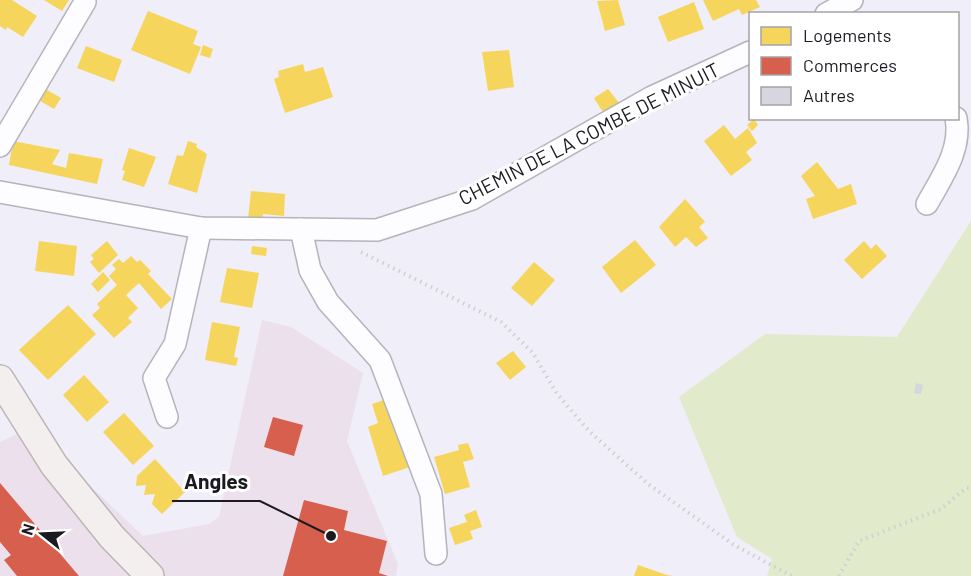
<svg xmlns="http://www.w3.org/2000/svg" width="971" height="576" viewBox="0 0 971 576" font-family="Barlow,sans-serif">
<rect width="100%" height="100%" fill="#f0eef8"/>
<!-- commercial -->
<path fill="#ece0ec" d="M262,320L291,327L363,373L347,441L398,564L396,576H0V442L42,423L79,475L143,536L209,524L219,517Z"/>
<!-- green -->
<path fill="#e1eaca" d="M971,221V576H767L772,559L737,537L679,397L765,334L897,337Z"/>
<!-- homes -->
<g fill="#f6d55c">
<path d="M0,0H12L37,16L23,37L7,27L6,30L0,26Z"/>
<path d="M44,0H69L62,11Z"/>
<path d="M618,0L625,25L605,31L597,1Z"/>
<path d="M703,0H756L760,7L742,15L739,9L713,21Z"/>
<path d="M694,2L704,29L668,42L658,17Z"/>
<path d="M148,11L198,31L193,44L201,47L190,74L131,50Z"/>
<path d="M203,45L213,49L210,58L200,55Z"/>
<path d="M86,46L122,60L114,82L77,68Z"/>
<path d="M509,50L514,87L488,91L482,52Z"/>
<path d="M303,64L305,72L323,67L333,97L285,113L274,79L279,77L278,71Z"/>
<path d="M42,87L61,98L54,109L35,98Z"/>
<path d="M608,89L620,104L604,114L594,98Z"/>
<path d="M754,119L758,125L752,131L747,125Z"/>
<path d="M724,125L735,139L748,128L757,143L746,152L752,160L731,176L704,141Z"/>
<path d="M13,141L60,150L52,164L66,168L69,153L103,159L97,184L9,165Z"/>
<path d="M188,141L197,144L196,147L207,154L197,193L168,184L177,155L183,156Z"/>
<path d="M129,148L156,157L144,187L122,180L125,171L122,170Z"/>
<path d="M817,162L838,189L851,184L857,204L813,219L806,199L815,196L801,176Z"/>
<path d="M251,191L285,194L284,216L263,214L262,220L248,219Z"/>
<path d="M685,199L705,222L699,227L708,238L696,247L686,237L675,247L659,227Z"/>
<path d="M635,240L656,265L621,293L602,267Z"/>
<path d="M39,241L77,246L74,276L35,271Z"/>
<path d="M107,241L118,255L99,273L90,262L94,259L91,255Z"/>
<path d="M864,241L871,249L876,244L887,256L862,279L844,260Z"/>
<path d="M252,246L267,248L266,256L251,254Z"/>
<path d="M131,256L137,262L140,260L151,271L148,274L172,299L161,309L139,283L126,295L138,308L128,318L132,322L114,338L92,315L100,308L97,304L117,285L109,276L116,269L112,265L119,259L123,263Z"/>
<path d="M534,262L555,280L532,306L511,288Z"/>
<path d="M227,268L259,273L252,308L220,302Z"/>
<path d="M103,272L110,280L98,292L91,284Z"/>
<path d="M68,305L96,334L48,380L19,350Z"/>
<path d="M212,322L240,327L234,357L238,358L236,366L205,360Z"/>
<path d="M513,351L526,367L510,380L496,363Z"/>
<path d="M84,375L109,402L87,422L63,395Z"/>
<path d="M387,399L410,467L383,476L368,427L378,423L372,404Z"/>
<path d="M124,413L154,446L133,465L103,432Z"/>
<path d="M468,443L474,459L463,462L470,487L445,494L434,457L459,450L458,445Z"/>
<path d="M155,459L185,492L162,514L152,504L155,494L144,495L146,485L136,486L137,476Z"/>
<path d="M476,510L482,527L470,531L473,539L455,545L449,528L467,522L464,515Z"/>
<path d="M638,565L667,575L673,576H634Z"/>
</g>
<!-- shops -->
<g fill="#d6604d">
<path d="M273,417L303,425L294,456L264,447Z"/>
<path d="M0,483L79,576H17L4,560L11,555L0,542Z"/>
<path d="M304,500L348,511L344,530L387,541L379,573L388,576H283Z"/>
</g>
<!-- building -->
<path fill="#d7d5dd" d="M916,383L923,385L921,394L914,393Z"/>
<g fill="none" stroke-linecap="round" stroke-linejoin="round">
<defs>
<g id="minor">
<path d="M826,14L852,0"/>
<path d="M0,146L85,2"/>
<path d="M0,192L201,228L377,230L472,199L652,97L750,52"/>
<path d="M927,204C942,177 962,149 956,118"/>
<path d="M301,229L310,270L328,302L380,360L431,494L436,554"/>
<path d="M167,417L154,378L175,344L201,228"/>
</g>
<path id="major" d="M0,379L54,465L112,537L150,576"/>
</defs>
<!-- minor casing -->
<use href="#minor" stroke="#b5b3bb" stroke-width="24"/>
<!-- major casing -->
<use href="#major" stroke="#beb4b6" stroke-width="30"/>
<!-- path -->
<g stroke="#cfcfd3" stroke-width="4" stroke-dasharray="1.5 4.5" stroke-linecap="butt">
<path d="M361,252L501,322L533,353L557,394L589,431L648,484L734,545L792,576"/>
<path d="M839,576L859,541L941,509L966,488H971"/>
</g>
<!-- minor -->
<use href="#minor" stroke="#fdfcfe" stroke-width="21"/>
<!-- major -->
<use href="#major" stroke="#f4efef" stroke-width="27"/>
</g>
<g text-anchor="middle" stroke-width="6" stroke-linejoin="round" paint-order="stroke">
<!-- street labels -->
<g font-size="20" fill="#1b1a21" stroke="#fff">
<text transform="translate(589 134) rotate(-27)" y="7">CHEMIN DE LA COMBE DE MINUIT</text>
</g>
</g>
<!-- callouts -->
<path fill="none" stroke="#1b1a21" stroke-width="2" d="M331 536L260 501H172"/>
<circle fill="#1b1a21" stroke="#fff" stroke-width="2" cx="331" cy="536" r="6"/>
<g font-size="21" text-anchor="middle" font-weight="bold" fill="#1b1a21" stroke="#fff" stroke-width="6" stroke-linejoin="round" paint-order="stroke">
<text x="216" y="489">Angles</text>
</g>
<!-- legend -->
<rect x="749" y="12" width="210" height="108" fill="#ffffff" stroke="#a4a3a6" stroke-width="1.5"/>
<rect x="761" y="27" width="30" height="18" fill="#f6d55c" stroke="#a4a3a6" stroke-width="1.5"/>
<text x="803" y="42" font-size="18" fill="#1b1a21">Logements</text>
<rect x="761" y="57" width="30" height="18" fill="#d6604d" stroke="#a4a3a6" stroke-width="1.5"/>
<text x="803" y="72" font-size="18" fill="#1b1a21">Commerces</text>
<rect x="761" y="87" width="30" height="18" fill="#d7d5dd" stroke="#a4a3a6" stroke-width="1.5"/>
<text x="803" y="102" font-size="18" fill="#1b1a21">Autres</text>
<!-- north arrow -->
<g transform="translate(42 534) rotate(288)" stroke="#ffffff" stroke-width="4.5" paint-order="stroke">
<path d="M0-4.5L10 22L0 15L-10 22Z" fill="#1b1a21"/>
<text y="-9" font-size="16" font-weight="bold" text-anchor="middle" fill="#1b1a21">N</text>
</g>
</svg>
